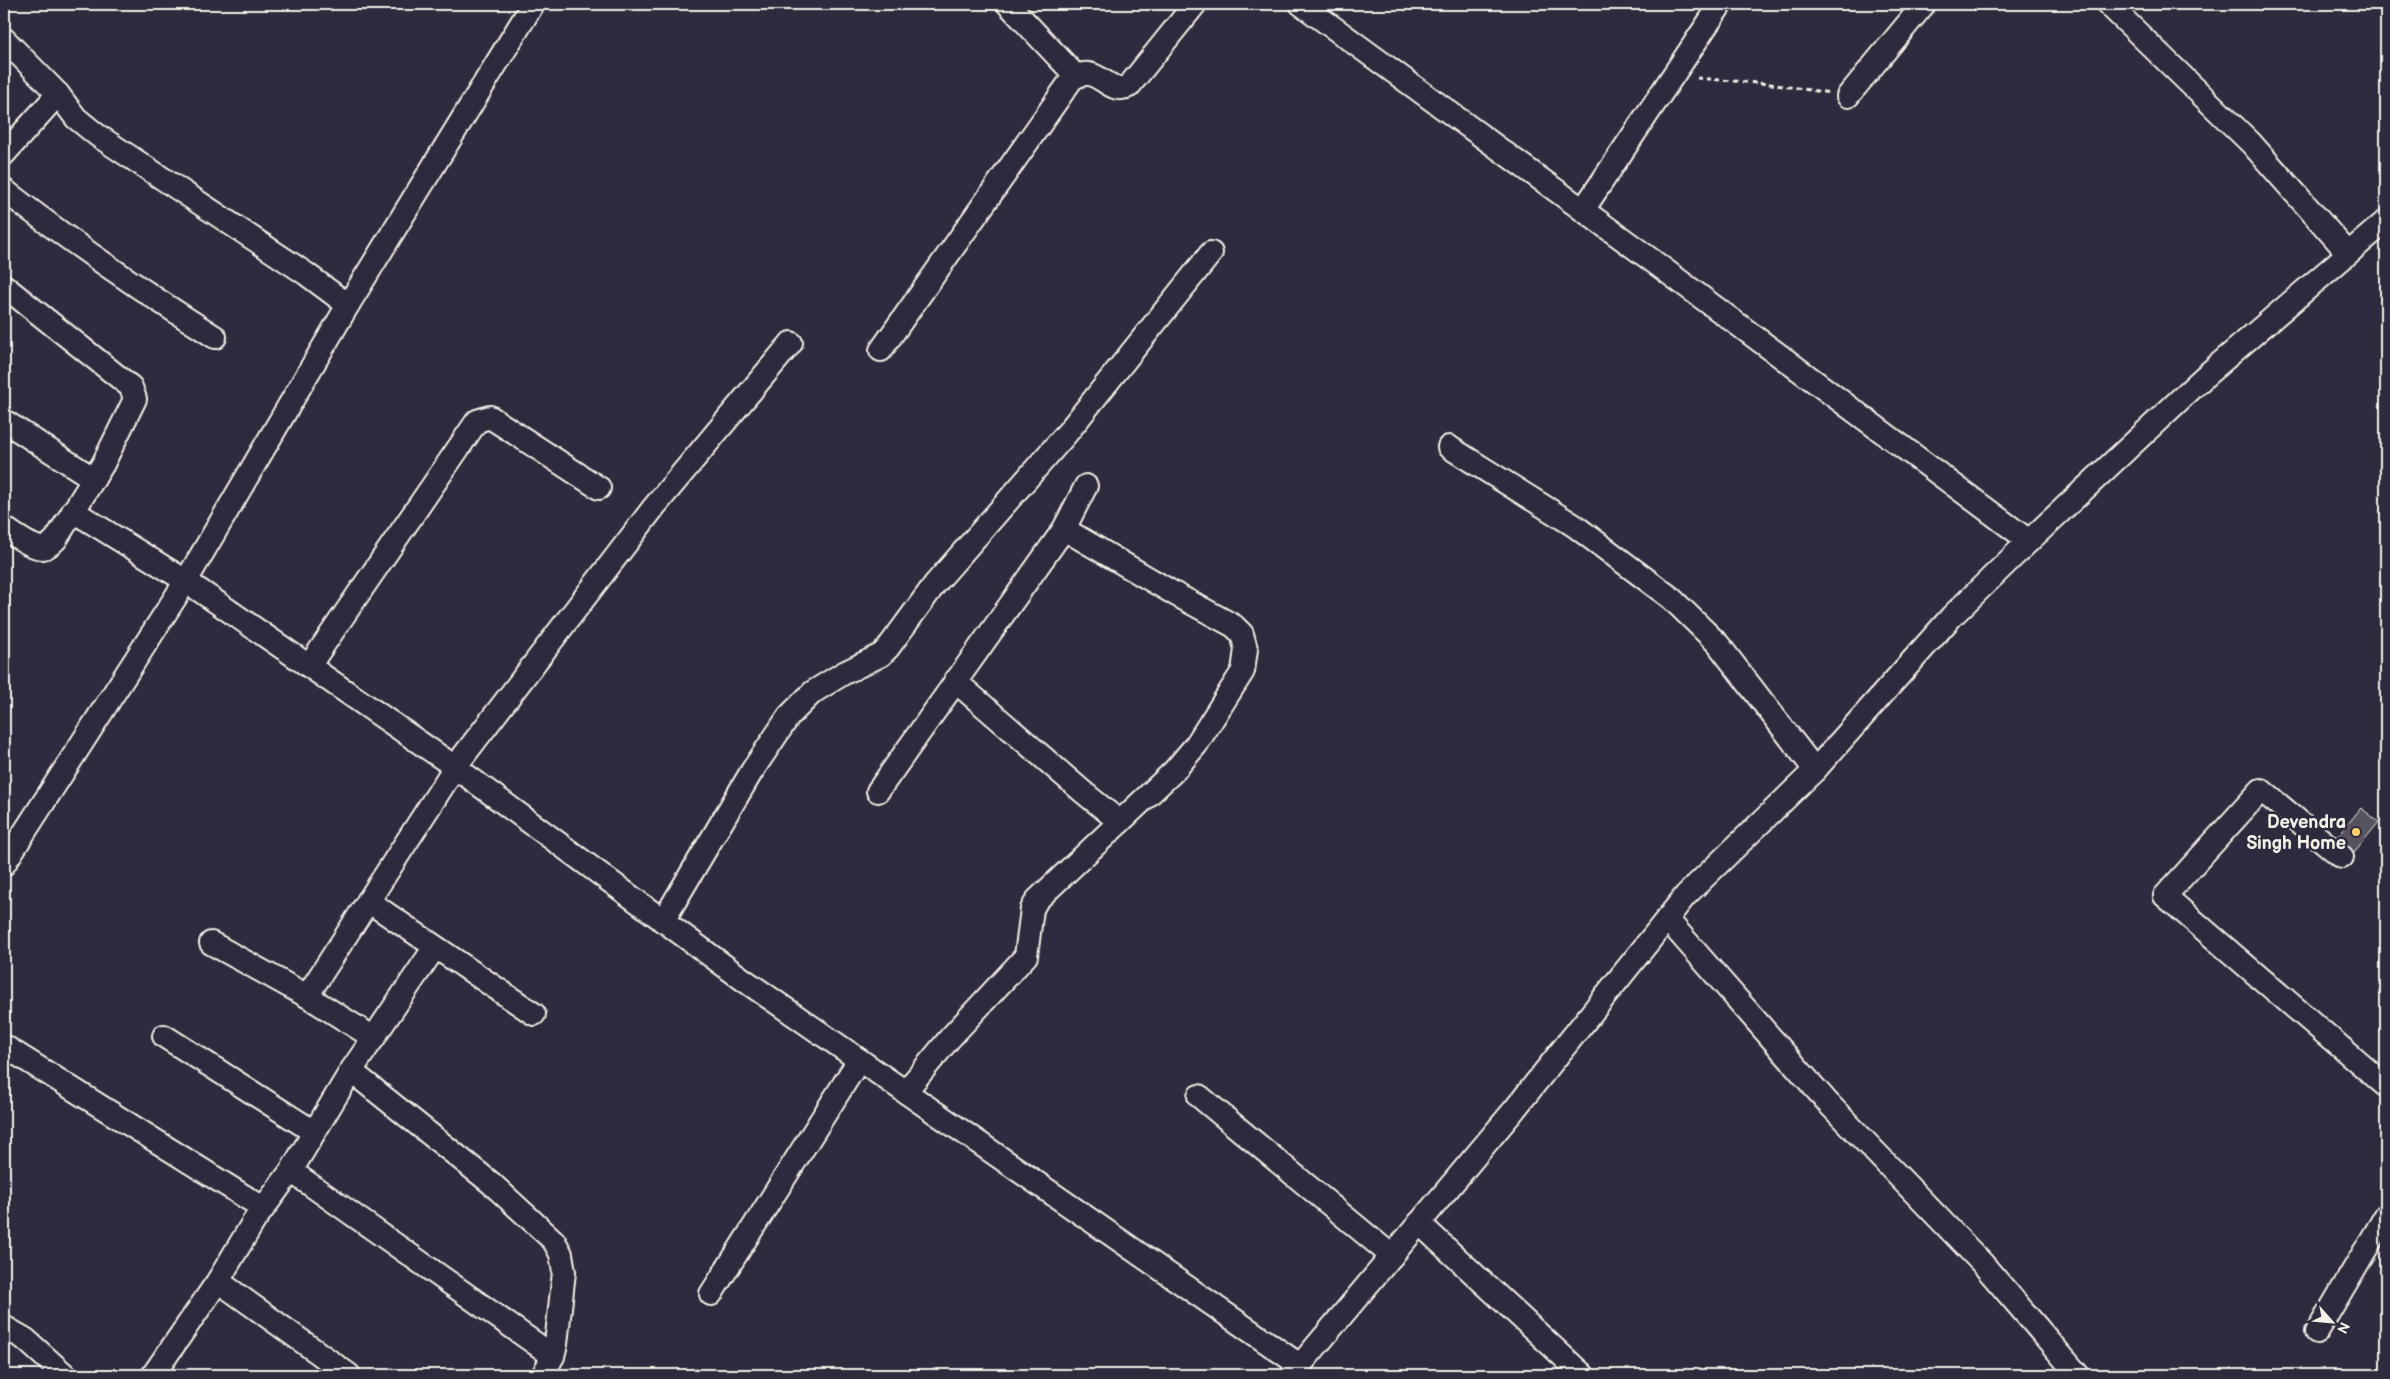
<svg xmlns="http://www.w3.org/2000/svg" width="2390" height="1379" viewBox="0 0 2390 1379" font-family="'Balsamiq Sans',sans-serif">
<rect width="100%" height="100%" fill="#2f2a3d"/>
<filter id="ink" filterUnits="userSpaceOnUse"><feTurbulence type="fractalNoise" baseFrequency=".02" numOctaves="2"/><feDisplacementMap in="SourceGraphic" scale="10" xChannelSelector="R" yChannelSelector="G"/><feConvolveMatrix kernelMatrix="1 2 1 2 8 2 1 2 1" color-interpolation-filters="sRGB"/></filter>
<g filter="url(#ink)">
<!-- building -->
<path fill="#56525f" stroke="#f4f1e8" d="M2361,808L2379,822L2350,857L2333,842Z"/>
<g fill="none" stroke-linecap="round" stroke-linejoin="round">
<defs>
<g id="minor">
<path d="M533,4L348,305L186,581L455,767L741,978L1301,1366"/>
<path d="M1008,4L1076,76"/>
<path d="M1301,4L1650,259L2029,541"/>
<path d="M2108,4L2251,143L2348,253"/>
<path d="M4,39L58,94L76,118L97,135L305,273L348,305"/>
<path d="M1848,96L1924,4"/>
<path d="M4,154L58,94"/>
<path d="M4,190C72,243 142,291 215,337"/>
<path d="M1583,210L1721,4"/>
<path d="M4,286L131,387L135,399L103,464L56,539C53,542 49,547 43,548C31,548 14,534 4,528"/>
<path d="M881,350L1072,79C1098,61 1107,97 1129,86L1195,4"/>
<path d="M4,421L94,479"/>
<path d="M1449,447L1575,526L1671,598L1718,644L1815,770"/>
<path d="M309,666L477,421L490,417L599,488"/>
<path d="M955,681L1083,792L1120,822"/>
<path d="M878,791L1064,529L1086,486"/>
<path d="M2342,857L2261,790L2165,896L2386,1086"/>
<path d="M4,864L186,581L73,511"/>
<path d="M368,901L534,1014"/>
<path d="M1667,919L1829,1104L1982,1263L2078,1375"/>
<path d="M663,921L752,771L789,716L813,692L844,673L881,655L888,648L935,584L1067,433L1211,253"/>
<path d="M211,943L307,996L374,1038"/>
<path d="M307,996L455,767L654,507L791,343"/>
<path d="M164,1036L314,1132"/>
<path d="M4,1046L263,1208"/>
<path d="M351,1071L491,1183L554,1241L561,1254L564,1272L556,1344L553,1356L543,1375"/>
<path d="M905,1092L950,1038L1026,956L1032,909L1037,900L1174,771L1196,745L1243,671L1246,649L1242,634L1234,626L1175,594L1064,529"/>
<path d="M1199,1096L1392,1256"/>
<path d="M291,1171L553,1356"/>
<path d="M1419,1223L1583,1375"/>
<path d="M218,1281L349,1375"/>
<path d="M711,1294L859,1060"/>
<path d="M4,1327L25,1339L65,1375"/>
<path d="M2317,1332L2386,1215"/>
<path d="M153,1375L218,1281L254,1221L291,1171L351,1071L435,947"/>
<path d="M1292,1375L1514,1110L1686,895L1815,770L1952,616L2029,541L2204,377L2386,221"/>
</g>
</defs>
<!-- minor casing -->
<use href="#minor" stroke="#f4f1e8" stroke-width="26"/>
<!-- path -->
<path stroke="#f4f1e8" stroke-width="3" stroke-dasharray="5 4" stroke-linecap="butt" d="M1697,78L1770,84L1830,93"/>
<!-- minor -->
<use href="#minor" stroke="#2f2a3d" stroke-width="22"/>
</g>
</g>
<!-- markers -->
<circle fill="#ffd166" stroke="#2f2a3d" stroke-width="2" cx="2356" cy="832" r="5"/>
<g text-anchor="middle" stroke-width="5" stroke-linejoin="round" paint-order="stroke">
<!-- poi labels -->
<g font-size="18" font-weight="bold" fill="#f4f1e8" stroke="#2f2a3d" text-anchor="end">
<text x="2346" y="828">Devendra<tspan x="2346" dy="21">Singh Home</tspan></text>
</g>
</g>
<!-- margin -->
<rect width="2390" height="1379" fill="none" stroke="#2f2a3d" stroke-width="20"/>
<rect x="10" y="10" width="2370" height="1359" fill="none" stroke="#f4f1e8" stroke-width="2" filter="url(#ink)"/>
<!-- north arrow -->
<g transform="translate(2332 1322) rotate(117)" stroke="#2f2a3d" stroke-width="4" paint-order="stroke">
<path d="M0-4L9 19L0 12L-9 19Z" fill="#f4f1e8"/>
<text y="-8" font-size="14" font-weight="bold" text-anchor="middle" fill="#f4f1e8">N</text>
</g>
</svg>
